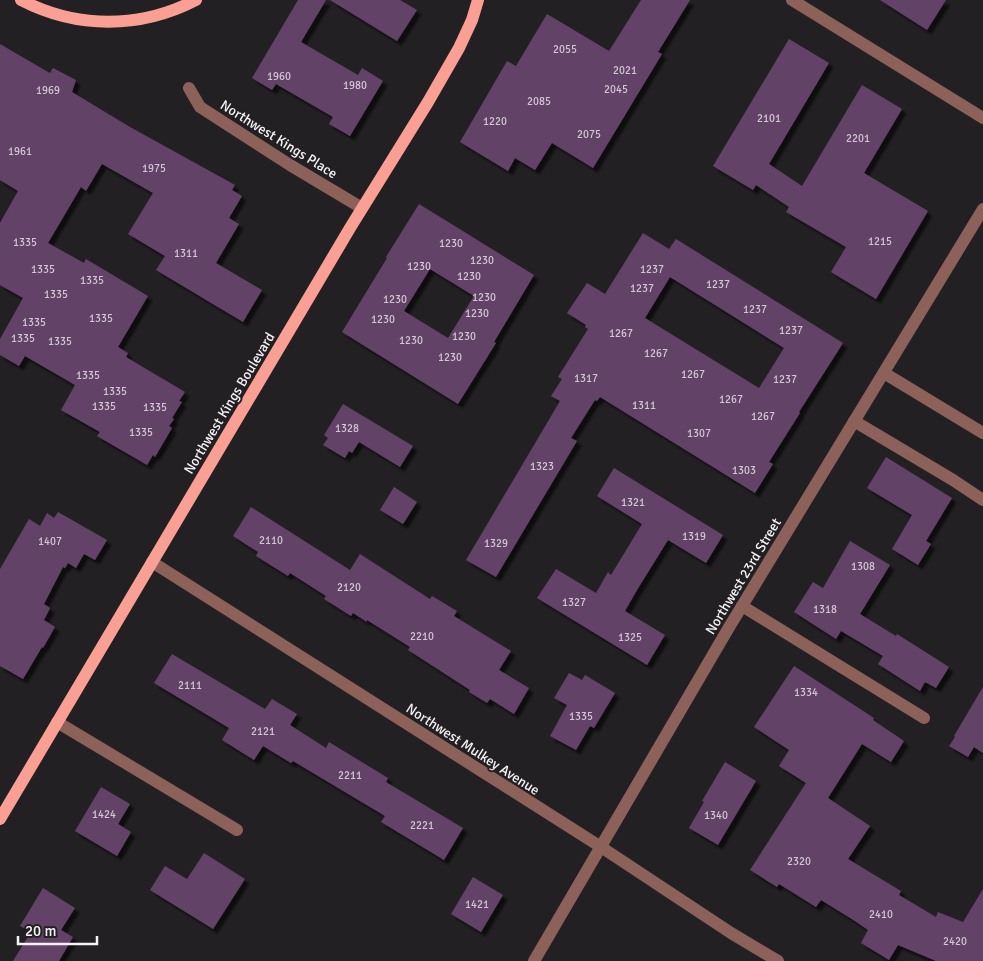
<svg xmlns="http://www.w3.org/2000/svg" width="983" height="961" viewBox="0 0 983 961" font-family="Signika,sans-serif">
<defs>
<filter id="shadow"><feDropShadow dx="4.5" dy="4.5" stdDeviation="1" flood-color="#0009"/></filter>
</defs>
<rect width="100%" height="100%" fill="#232023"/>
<!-- building -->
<g fill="#634368" fill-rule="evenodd" filter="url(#shadow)">
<path d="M298,0H326L301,42L358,75L362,68L383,81L350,136L329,124L333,117L276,84L272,90L252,78Z"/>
<path d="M330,0H400L417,10L397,41Z"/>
<path d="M641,0H690L658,52L662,54L593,168L552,143L535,170L515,158L508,171L460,142L507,61L516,66L547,14L609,51Z"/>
<path d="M880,0H946L927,30Z"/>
<path d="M789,39L829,63L769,164L802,186L862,85L902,109L864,173L928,211L876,299L831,272L846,247L786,212L789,207L756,185L753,190L713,166Z"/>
<path d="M0,44L48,72L50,73L53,68L76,80L72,92L130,127L235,185L232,190L242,196L229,218L239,224L216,263L262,290L243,322L156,270L165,256L128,234L153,193L102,164L86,191L81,187L48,243L84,263L86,259L148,296L118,347L128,353L126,357L185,392L179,401L182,402L172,418L174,419L169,426L172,428L155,457L153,455L147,465L97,436L100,432L61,410L75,385L25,356L19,366L0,355V339L23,298L0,285V223L18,191L0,180Z"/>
<path d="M419,204L534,275L494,342L496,343L458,404L342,332L387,258L386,257ZM430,269L474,296L448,338L404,311Z"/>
<path d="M643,233L669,249L676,239L843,343L799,412L800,413L769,462L773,464L755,493L600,397L597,401L595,400L571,438L577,441L496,577L466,560L560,401L551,396L562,379L558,377L588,329L585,327L586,325L567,313L587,283L605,294ZM670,277L784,348L759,388L645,318Z"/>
<path d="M343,404L413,446L400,467L359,442L352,453L349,451L345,458L323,445L328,438L324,435Z"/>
<path d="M886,457L952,498L926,541L931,544L918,565L892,549L912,515L867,488Z"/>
<path d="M614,468L723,535L706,563L668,540L637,590L625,611L665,635L647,665L537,598L556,569L596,593L608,572L611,575L642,524L597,496Z"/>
<path d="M394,487L417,502L403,524L380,510Z"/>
<path d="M251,507L350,570L360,554L430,599L432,596L457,611L454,616L511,651L499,670L529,688L514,714L490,699L487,703L469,692L470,690L408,650L410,647L367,620V622L353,613L351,616L324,599L326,596L290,573L288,576L256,556L258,552L233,536Z"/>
<path d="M58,512L107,540L95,560L84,554L76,568L68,563L65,568L63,567L44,604L50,608L44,620L55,627L43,648L42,647L23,679L0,666V569L29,519L40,526L47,513L54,518Z"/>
<path d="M850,541L890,565L860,614L896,636L897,634L949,667L936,688L925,682L920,691L878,664L883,656L841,631L836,639L794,612L813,582L823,588Z"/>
<path d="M172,654L265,709L272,699L297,714L290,725L326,748L329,742L388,778L386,782L463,828L444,860L381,822L385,816L293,761L291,763L263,746L254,760L222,740L229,728L154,683Z"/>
<path d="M794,666L874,718L873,720L904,741L891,762L862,744L828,798L870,826L848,859L901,891L899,895L936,917L938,912L963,922L983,889V961H936L898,945L889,960L861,943L868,930L855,921L821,900L816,907L779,884L777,887L750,870L806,783L779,766L789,750L754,727Z"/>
<path d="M569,673L582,680L585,675L615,693L594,728L590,726L576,750L550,736L567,705L554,698Z"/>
<path d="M983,687V753L974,747L968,757L949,746L955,737L954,736Z"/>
<path d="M725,762L756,781L718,845L689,828L704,802L702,801Z"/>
<path d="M101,787L130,804L118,824L131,832L117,856L75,831Z"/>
<path d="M204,853L245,879L213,929L150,890L165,866L187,879Z"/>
<path d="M473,877L503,895L481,932L451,914Z"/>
<path d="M43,888L75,908L61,930L73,937L59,961H13L31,932L20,926Z"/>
</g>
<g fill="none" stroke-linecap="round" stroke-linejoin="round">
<!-- minor -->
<g stroke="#8c615a" stroke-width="12">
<path d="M792,0L983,118"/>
<path d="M189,88L200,107L290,165L362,208"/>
<path d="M884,373L983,433"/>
<path d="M854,421L953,480L983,500"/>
<path d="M152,562L601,847L731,933L778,961"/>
<path d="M742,606L924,718"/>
<path d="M57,722L237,830"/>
<path d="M534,961L728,629L983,209"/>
</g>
<!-- major -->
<g stroke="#fa9f93" stroke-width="12">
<path d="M21,0C77,29 140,29 196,0"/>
<path d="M0,819L350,228L428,102L459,48L472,20L478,0"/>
</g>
</g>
<g text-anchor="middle" stroke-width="4" stroke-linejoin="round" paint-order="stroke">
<!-- number labels -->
<g font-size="11" fill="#d1c7d2">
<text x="565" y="53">2055</text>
<text x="625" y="74">2021</text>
<text x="279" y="80">1960</text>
<text x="355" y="89">1980</text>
<text x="616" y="93">2045</text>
<text x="48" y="94">1969</text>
<text x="539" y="105">2085</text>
<text x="769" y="122">2101</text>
<text x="495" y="125">1220</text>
<text x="589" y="138">2075</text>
<text x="858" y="142">2201</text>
<text x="20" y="155">1961</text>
<text x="154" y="172">1975</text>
<text x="880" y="245">1215</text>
<text x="25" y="246">1335</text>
<text x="451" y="247">1230</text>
<text x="186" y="257">1311</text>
<text x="482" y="264">1230</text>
<text x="419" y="270">1230</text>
<text x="43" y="273">1335</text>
<text x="652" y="273">1237</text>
<text x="469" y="280">1230</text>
<text x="92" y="284">1335</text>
<text x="718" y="288">1237</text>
<text x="642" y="292">1237</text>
<text x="56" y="298">1335</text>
<text x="484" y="301">1230</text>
<text x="395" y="303">1230</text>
<text x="755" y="313">1237</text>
<text x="477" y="317">1230</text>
<text x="101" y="322">1335</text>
<text x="383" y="323">1230</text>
<text x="34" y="326">1335</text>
<text x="791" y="334">1237</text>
<text x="621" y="337">1267</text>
<text x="464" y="340">1230</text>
<text x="23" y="342">1335</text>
<text x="411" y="344">1230</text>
<text x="60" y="345">1335</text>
<text x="656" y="357">1267</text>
<text x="450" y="361">1230</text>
<text x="693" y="378">1267</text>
<text x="88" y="379">1335</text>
<text x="586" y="382">1317</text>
<text x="785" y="383">1237</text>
<text x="115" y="395">1335</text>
<text x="731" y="403">1267</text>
<text x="644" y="409">1311</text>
<text x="104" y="410">1335</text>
<text x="155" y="411">1335</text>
<text x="763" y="420">1267</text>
<text x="347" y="432">1328</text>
<text x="141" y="436">1335</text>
<text x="699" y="437">1307</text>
<text x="542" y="470">1323</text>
<text x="744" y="474">1303</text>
<text x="633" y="506">1321</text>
<text x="694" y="540">1319</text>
<text x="271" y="544">2110</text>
<text x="50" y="545">1407</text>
<text x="496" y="547">1329</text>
<text x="863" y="570">1308</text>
<text x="349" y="591">2120</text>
<text x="574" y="606">1327</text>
<text x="825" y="613">1318</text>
<text x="422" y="640">2210</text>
<text x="630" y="641">1325</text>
<text x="190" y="689">2111</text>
<text x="806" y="696">1334</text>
<text x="581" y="720">1335</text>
<text x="263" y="735">2121</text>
<text x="350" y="779">2211</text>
<text x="104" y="818">1424</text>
<text x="716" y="819">1340</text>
<text x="422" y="829">2221</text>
<text x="799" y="865">2320</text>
<text x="477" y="908">1421</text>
<text x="881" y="918">2410</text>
<text x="955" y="945">2420</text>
</g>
<!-- street labels -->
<g font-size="14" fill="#f6f3f6" stroke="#232023">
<text transform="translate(279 139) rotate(32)" y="5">Northwest Kings Place</text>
<text transform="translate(229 403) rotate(-59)" y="5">Northwest Kings Boulevard</text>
<text transform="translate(743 576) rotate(-59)" y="5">Northwest 23rd Street</text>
<text transform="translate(473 749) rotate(33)" y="5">Northwest Mulkey Avenue</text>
</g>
</g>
<!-- scale -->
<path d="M18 936v8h79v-8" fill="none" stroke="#f6f3f6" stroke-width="2.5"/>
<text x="25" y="936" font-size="15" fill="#f6f3f6" stroke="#232023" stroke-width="4" paint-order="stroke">20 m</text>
</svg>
